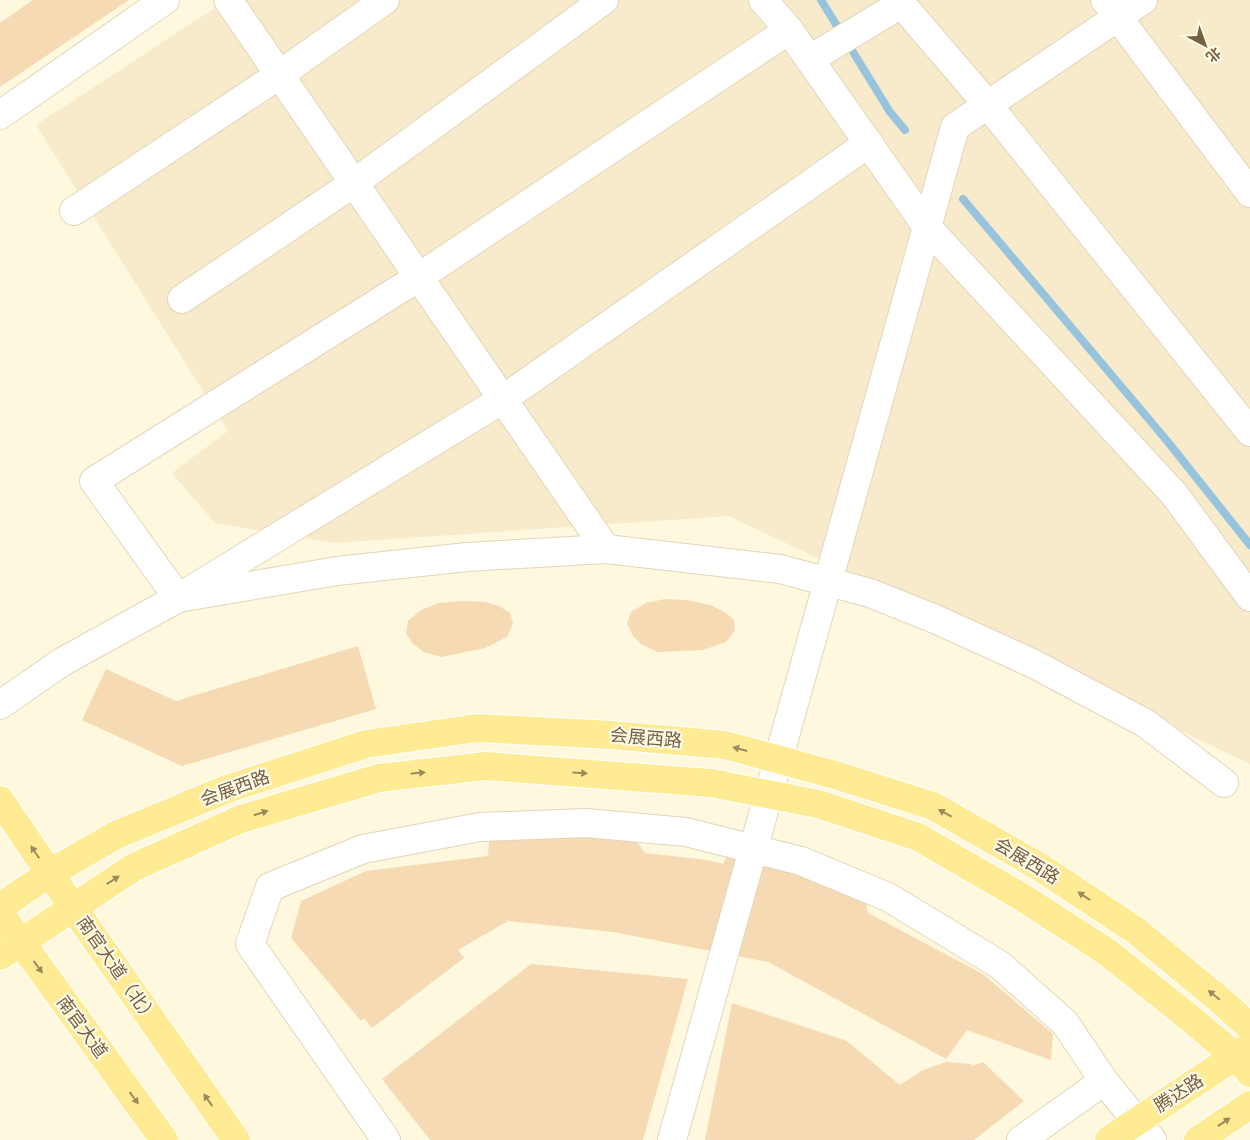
<svg xmlns="http://www.w3.org/2000/svg" width="1250" height="1140" viewBox="0 0 1250 1140" font-family="Arial,'Noto Sans SC',sans-serif">
<rect width="100%" height="100%" fill="#fef8de"/>
<!-- residential -->
<path fill="#f7ebcc" d="M227,0H1250V764L729,516L334,543L215,523L172,473L228,431L36,125Z"/>
<g fill="none" stroke-linecap="round" stroke-linejoin="round">
<!-- stream -->
<g stroke="#97c4dc" stroke-width="8">
<path d="M821,0L890,112L905,130"/>
<path d="M963,199L1168,442L1250,545"/>
</g>
</g>
<!-- building -->
<g fill="#f6dab3">
<path d="M33,0H129L0,87V23Z"/>
<path d="M665,599L687,600L710,605L723,611L734,620L735,630L726,642L703,650L658,652L642,645L633,636L627,624L631,612L646,603Z"/>
<path d="M462,601L485,602L499,606L510,613L513,623L507,637L485,648L441,657L424,652L413,644L406,633L408,621L421,610L439,603Z"/>
<path d="M358,646L376,709L182,766L82,720L106,669L176,701Z"/>
<path d="M504,829L635,839L645,853L707,860L723,864L730,850L849,883L866,903L868,913L983,974L1053,1034L1051,1060L967,1030L946,1059L768,962L613,932L508,921L458,950L464,958L372,1028L364,1018L361,1021L291,938L301,901L366,871L488,856L489,842Z"/>
<path d="M531,964L688,979L643,1140H430L382,1079Z"/>
<path d="M732,1003L847,1041L900,1085L921,1071L946,1062L971,1064L972,1066L983,1062L1024,1101L974,1140H705Z"/>
</g>
<g fill="none" stroke-linecap="round" stroke-linejoin="round">
<defs>
<g id="minor">
<path d="M228,0L606,549"/>
<path d="M763,0L789,30L927,227L1174,494L1250,597"/>
<path d="M898,0L988,105L1250,432"/>
<path d="M1105,0L1250,193"/>
<path d="M789,30L419,277L94,481L178,598L503,399L869,143"/>
<path d="M810,59L901,4"/>
<path d="M0,115L165,0"/>
<path d="M74,211L279,75L385,0"/>
<path d="M182,299L354,183L604,0"/>
<path d="M0,705L62,662L178,598L337,571L467,557L606,549L780,569L870,593L935,619L1034,664L1145,723L1224,783"/>
<path d="M386,1140L250,944L270,887L363,849L480,827L586,823L686,832L801,861L888,897L1000,965L1065,1023L1104,1081L1152,1140"/>
<path d="M672,1140L955,127L1143,0"/>
<path d="M1021,1140L1104,1081"/>
</g>
<g id="major">
<path d="M0,800L72,906L236,1140"/>
<path d="M0,907L50,873L116,835L227,789L366,744L477,728L611,735L725,745L835,775L933,806L1040,867L1135,930L1220,1000L1250,1027"/>
<path d="M0,913L164,1140"/>
<path d="M0,956L134,867L241,819L379,778L485,766L711,783L818,804L918,837L1020,896L1107,952L1191,1019L1235,1056L1250,1073"/>
<path d="M1109,1140L1249,1047"/>
<path d="M1198,1140L1250,1105"/>
</g>
</defs>
<!-- minor casing -->
<use href="#minor" stroke="#e3d5ba" stroke-width="30"/>
<!-- major casing -->
<use href="#major" stroke="#fff" stroke-width="30"/>
<!-- minor -->
<use href="#minor" stroke="#fff" stroke-width="28"/>
<!-- major -->
<use href="#major" stroke="#ffeb94" stroke-width="28"/>
</g>
<!-- one-way arrows -->
<defs><path id="oneway-solid" d="M-6-.8H1V-3.2L6.5 0L1 3.2V.8H-6Z" transform="scale(1.25)"/></defs>
<g fill="#9f895c">
<use href="#oneway-solid" transform="translate(740 749) rotate(-165)"/>
<use href="#oneway-solid" transform="translate(418 773) rotate(-6)"/>
<use href="#oneway-solid" transform="translate(580 773) rotate(4)"/>
<use href="#oneway-solid" transform="translate(261 813) rotate(-17)"/>
<use href="#oneway-solid" transform="translate(945 813) rotate(-151)"/>
<use href="#oneway-solid" transform="translate(35 852) rotate(-124)"/>
<use href="#oneway-solid" transform="translate(113 880) rotate(-33)"/>
<use href="#oneway-solid" transform="translate(1084 896) rotate(-146)"/>
<use href="#oneway-solid" transform="translate(38 967) rotate(54)"/>
<use href="#oneway-solid" transform="translate(1214 995) rotate(-141)"/>
<use href="#oneway-solid" transform="translate(134 1098) rotate(54)"/>
<use href="#oneway-solid" transform="translate(208 1100) rotate(-125)"/>
<use href="#oneway-solid" transform="translate(1224 1122) rotate(-34)"/>
</g>
<g text-anchor="middle" stroke-width="4.5" stroke-linejoin="round" paint-order="stroke">
<!-- street labels -->
<g font-size="18" fill="#765f44" stroke="#fffae6">
<text transform="translate(646 738) rotate(5)" y="6">会展西路</text>
<text transform="translate(235 788) rotate(-20)" y="6">会展西路</text>
<text transform="translate(1027 861) rotate(31)" y="6">会展西路</text>
<text transform="translate(117 970) rotate(55)" y="6">南官大道（北）</text>
<text transform="translate(82 1027) rotate(54)" y="6">南官大道</text>
<text transform="translate(1179 1093) rotate(-33)" y="6">腾达路</text>
</g>
</g>
<!-- north arrow -->
<g transform="translate(1205 45) rotate(139)" stroke="#fffae6" stroke-width="4" paint-order="stroke">
<path d="M0-4L9 19L0 12L-9 19Z" fill="#765f44"/>
<text y="-8" font-size="14" font-weight="bold" text-anchor="middle" fill="#765f44">北</text>
</g>
</svg>
